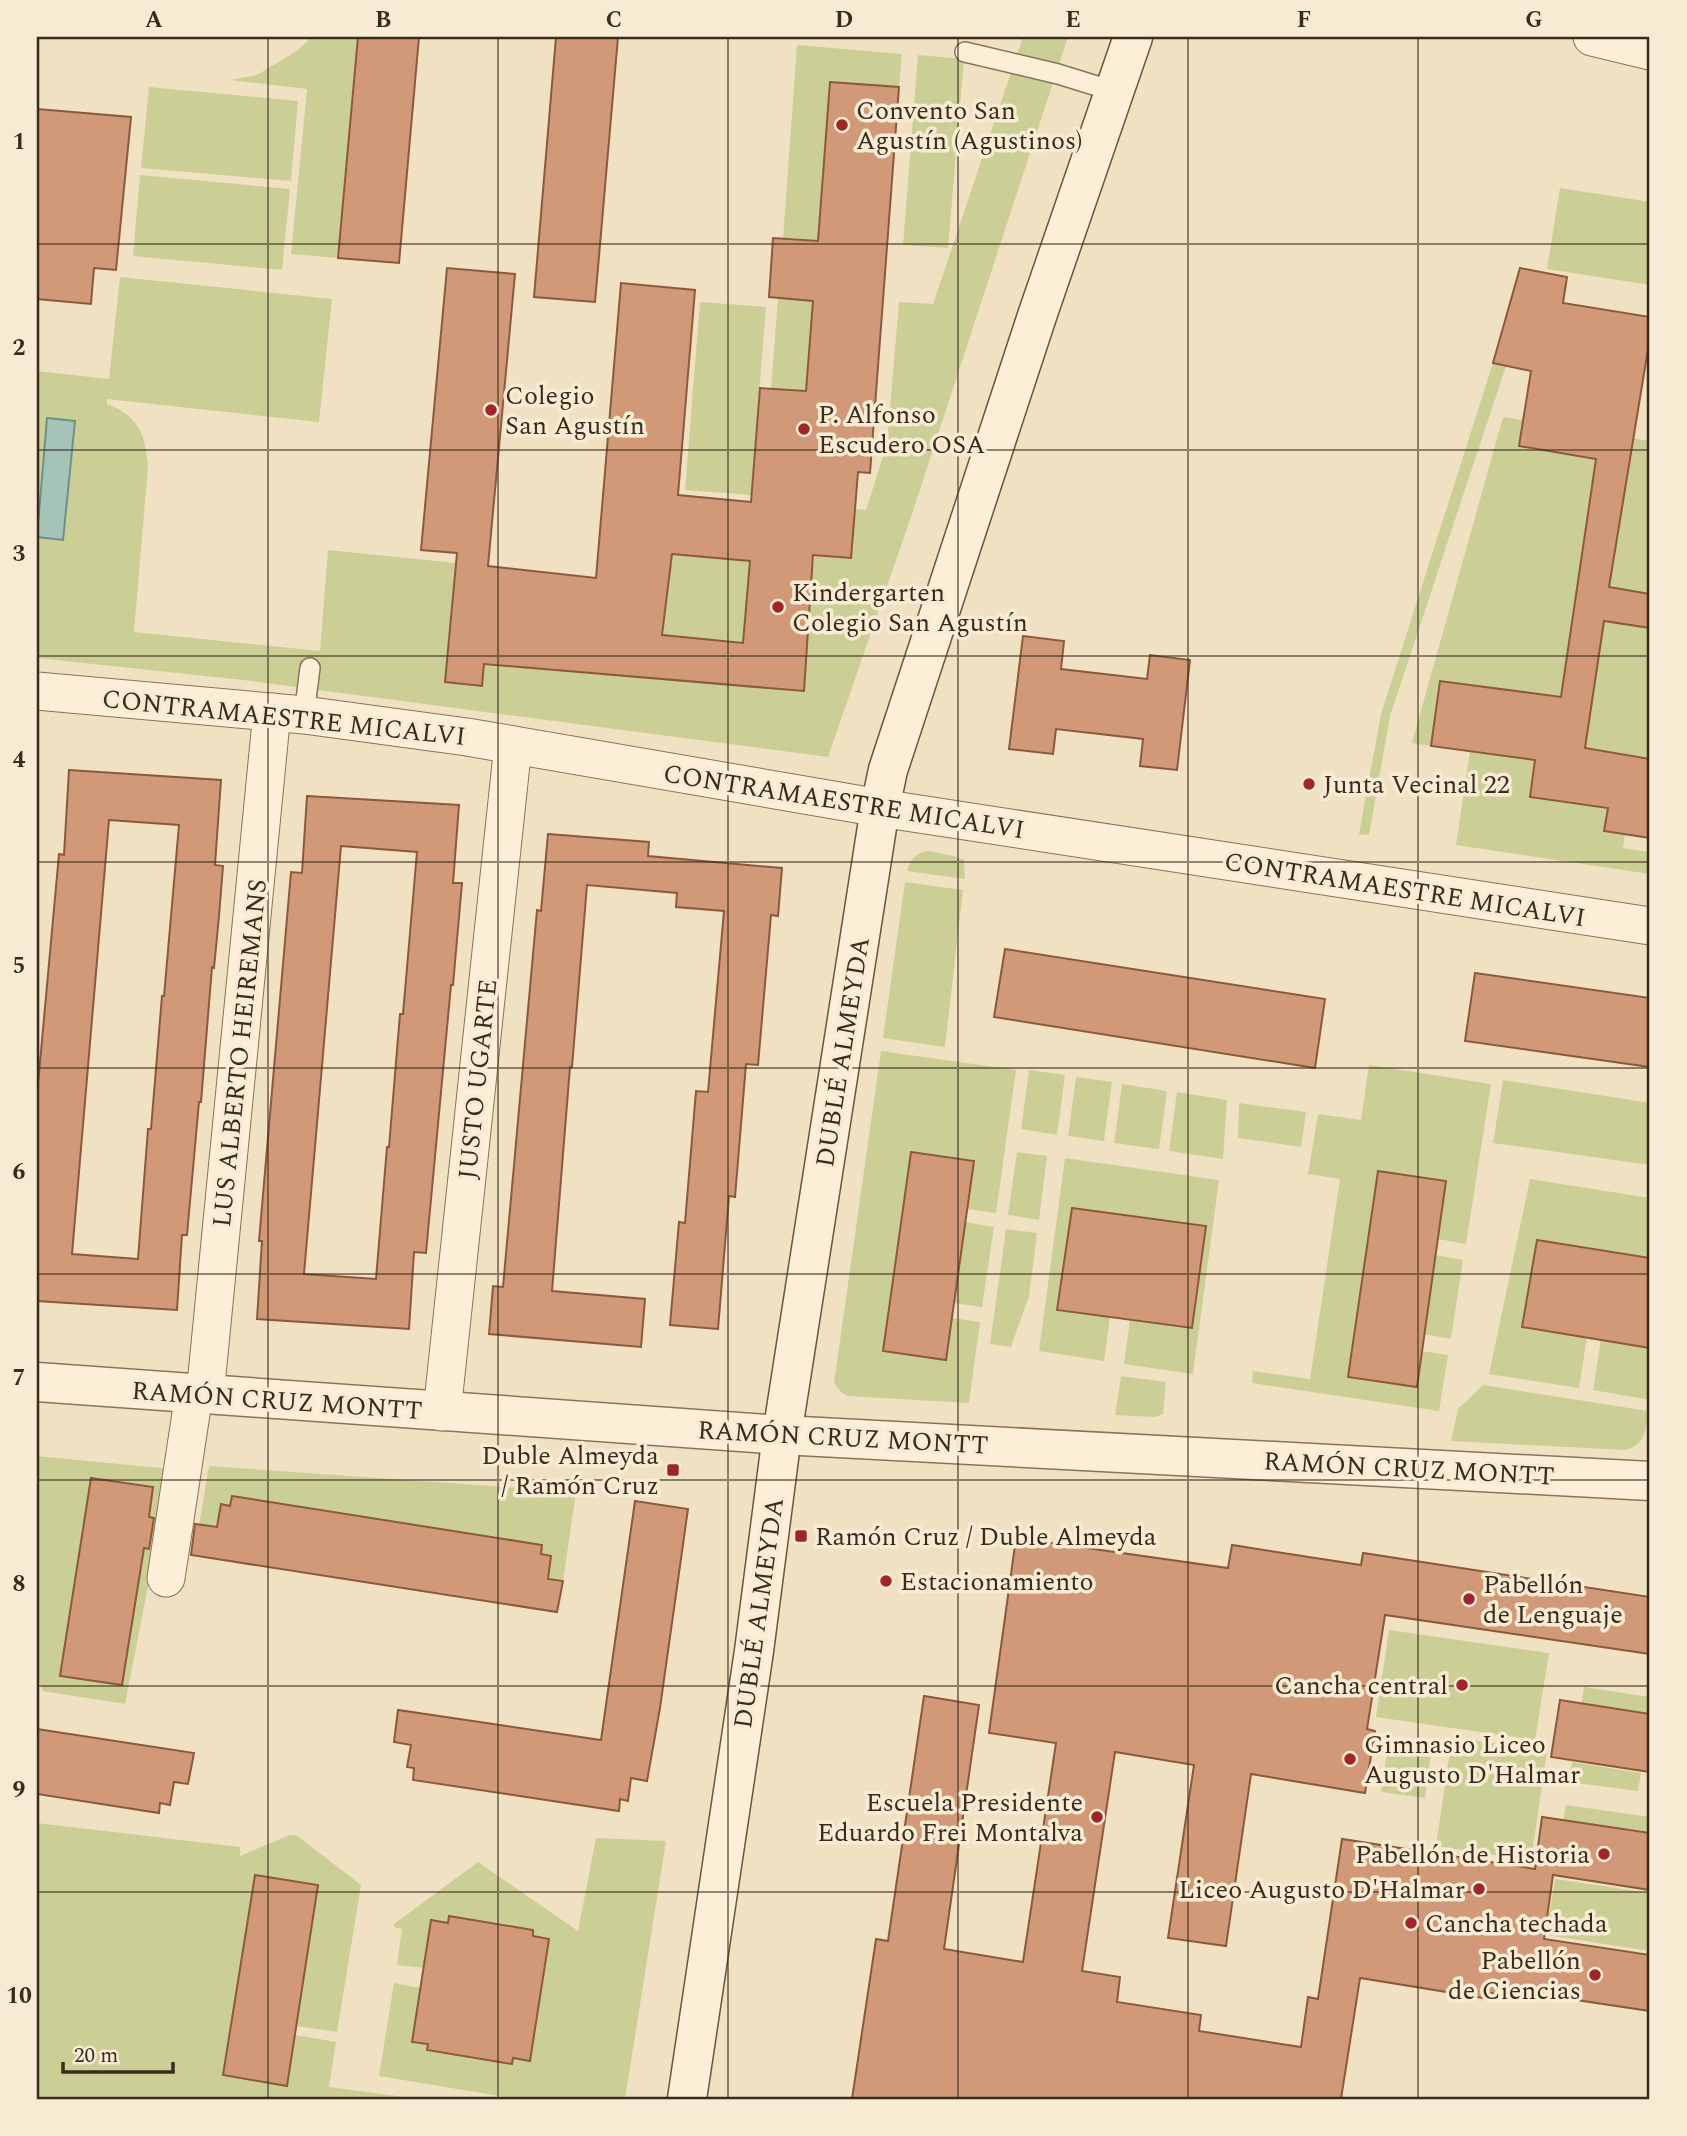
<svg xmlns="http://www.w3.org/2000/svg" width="1687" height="2136" viewBox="0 0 1687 2136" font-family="Spectral,serif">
<rect width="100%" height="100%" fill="#f1e1c3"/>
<!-- green -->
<g fill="#cbcf96">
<path d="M312,37H358L338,258L291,254L307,89L230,80L257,75L295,52Z"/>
<path d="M1023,37H1068L912,514L828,757L243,680L37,658V371L109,379L120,277L332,299L319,422L107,399V404C140,417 145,434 148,467L134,632L320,651L328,550L456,563L447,664L483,669L492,566L535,571L526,668L607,675L616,580L668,585L672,554L750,561L743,643L664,635L659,679L804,691L811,579L815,555L850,558L855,509L866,510L887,444L899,302L933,304Z"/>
<path d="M797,45L902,54L899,87L830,82L818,241L783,239Z"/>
<path d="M918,55L964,59L948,248L903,245Z"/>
<path d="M149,87L298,101L291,181L141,168Z"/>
<path d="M140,175L290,189L282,270L133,256Z"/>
<path d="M1560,188L1650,202V285L1547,269Z"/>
<path d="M778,298L813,301L806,391L771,389Z"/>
<path d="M700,302L766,307L751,495L685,490Z"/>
<path d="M1493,363L1506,366L1390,716L1369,835L1359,834L1381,714Z"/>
<path d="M1503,417L1599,432L1554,745L1505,738L1511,690L1440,681L1431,746L1412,743Z"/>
<path d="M1632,438L1650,441V594L1609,587Z"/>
<path d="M1604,621L1650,628V759L1585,748Z"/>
<path d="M1470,751L1535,760L1530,797L1608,808L1605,831L1625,834L1623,848L1650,852V874L1456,845Z"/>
<path d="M928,851L954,856L964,860L965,879L907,871C910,860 916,852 928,851Z"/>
<path d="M905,882L963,890L945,1047L883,1038Z"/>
<path d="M881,1051L1016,1070L996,1213L967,1209L974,1161L911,1152L883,1351L945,1360L952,1318L980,1322L969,1403L848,1396L842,1393L834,1383Z"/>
<path d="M1369,1065L1491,1084L1466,1244L1438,1239L1446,1181L1378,1171L1349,1377L1416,1387L1421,1351L1448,1355L1439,1411L1252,1383L1253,1371L1310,1379L1340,1179L1308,1174L1318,1114L1361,1120Z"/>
<path d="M1029,1070L1065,1075L1057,1135L1021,1129Z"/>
<path d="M1076,1077L1112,1082L1104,1141L1068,1136Z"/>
<path d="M1503,1080L1650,1103V1165L1493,1143Z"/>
<path d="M1122,1084L1167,1091L1159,1149L1114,1143Z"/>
<path d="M1177,1092L1227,1100L1223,1159L1169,1151Z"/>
<path d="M1239,1103L1306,1112L1301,1147L1238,1138Z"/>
<path d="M1017,1152L1047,1156L1039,1220L1008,1215Z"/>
<path d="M1065,1158L1219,1180L1193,1374L1124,1364L1130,1320L1192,1328L1205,1226L1072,1208L1057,1309L1110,1317L1104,1361L1039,1351Z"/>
<path d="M1530,1179L1650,1198V1258L1537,1241L1522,1326L1587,1337L1579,1388L1489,1374Z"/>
<path d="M965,1222L994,1227L982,1307L954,1303Z"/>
<path d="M1006,1229L1037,1233L1029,1296L1011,1347L990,1344Z"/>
<path d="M1436,1255L1463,1260L1451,1339L1424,1334Z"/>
<path d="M1601,1339L1650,1348V1400L1593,1390Z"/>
<path d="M1121,1376L1166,1382L1163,1414L1155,1417L1115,1415Z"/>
<path d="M1483,1385L1648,1411C1646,1428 1646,1446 1625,1450L1451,1441L1458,1409Z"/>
<path d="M37,1456L171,1469L125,1704L43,1691L37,1678Z"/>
<path d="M209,1466L576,1492L563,1581L548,1579L551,1556L541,1554L542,1545L508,1540L506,1549L431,1537L432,1527L232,1496L230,1506L221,1504L217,1527L199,1525Z"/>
<path d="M1389,1630L1549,1653L1535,1740L1376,1717Z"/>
<path d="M1584,1687L1650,1697V1714L1581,1704Z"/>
<path d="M1452,1737L1547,1751L1531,1861L1436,1846Z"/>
<path d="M1388,1746L1431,1753L1425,1798L1381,1792Z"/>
<path d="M1572,1762L1641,1773L1638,1791L1569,1782Z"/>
<path d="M1566,1805L1650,1817V1833L1563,1820Z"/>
<path d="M37,1823L240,1847V1856L290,1835H296L361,1885L337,2032L296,2026L318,1885L255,1876L223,2075L287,2084L295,2035L336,2042L329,2087L420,2099H37Z"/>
<path d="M596,1838L666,1841L625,2099H517L379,2076L394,1983L420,1988L412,2042L428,2044V2051L453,2055L455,2049L486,2060L512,2064L549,1939L533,1936V1930L449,1916L448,1923L431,1920L424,1968L397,1965L402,1929L394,1927V1924L478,1862L578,1931Z"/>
<path d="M1555,1879L1650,1893V1951L1546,1935Z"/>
</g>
<!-- water -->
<path fill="#a6c3b9" stroke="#6c9287" stroke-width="2" d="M47,418L75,421L63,540L37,537Z"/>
<!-- building -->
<g fill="#d19977" stroke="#8d593d" stroke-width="2" fill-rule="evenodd">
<path d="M358,37H419L399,263L338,258Z"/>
<path d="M556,37H618L595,302L534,297Z"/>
<path d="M830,82L899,87L870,473L858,472L851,558L813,555L804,691L484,664L482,686L445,682L457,553L421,550L447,268L515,274L488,566L596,578L621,283L695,290L678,495L751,502L760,388L806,391L813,301L769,297L773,238L818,241ZM672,554L750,561L743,643L662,635Z"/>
<path d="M37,109L131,117L116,270L94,268L91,304L37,299Z"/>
<path d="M1520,268L1567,277L1563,303L1650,317V337L1609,587L1650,594V628L1604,621L1585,748L1650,759V838L1604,831L1608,808L1530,797L1535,760L1431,746L1440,681L1561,697L1596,459L1519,446L1531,371L1493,363Z"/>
<path d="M1023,636L1064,641L1061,669L1147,679L1150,655L1190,660L1177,770L1140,766L1143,739L1056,729L1053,754L1009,749Z"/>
<path d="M69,770L221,780L215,865L223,866L219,916L214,968L212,967L201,1102H199L187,1235H182L177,1310L37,1301V1095L59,854L64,855ZM109,820L179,825L164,996H162L151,1129H148L138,1259L72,1254Z"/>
<path d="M307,796L459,805L453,883H462L453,985H451L426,1253L414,1252L409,1329L257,1319L262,1241H259L291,872L302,873ZM341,846L417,852L403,1014H400L389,1147H387L376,1279L304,1274Z"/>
<path d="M548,834L649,842L648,856L782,868L778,916L771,915L758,1065L746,1064L735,1197L729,1196L718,1329L670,1325L679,1222L685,1223L696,1091L708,1092L724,911L676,907L677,893L587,885L572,1067H570L552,1291L645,1299L641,1347L489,1334L493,1286L503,1287L537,910L541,911Z"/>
<path d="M1005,949L1325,999L1315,1068L994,1017Z"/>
<path d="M1475,973L1650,998V1067L1465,1041Z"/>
<path d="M911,1152L974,1161L946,1360L883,1351Z"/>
<path d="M1378,1171L1446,1181L1417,1387L1348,1377Z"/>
<path d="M1072,1208L1206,1226L1192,1328L1057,1310Z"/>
<path d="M1537,1240L1650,1258V1348L1522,1327Z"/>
<path d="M91,1478L153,1487L149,1517L154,1518L149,1549L144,1548L122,1685L60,1676Z"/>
<path d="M232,1496L542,1545L541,1554L551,1556L548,1579L563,1581L557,1612L191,1555L195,1524L217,1527L221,1504L230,1506Z"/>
<path d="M635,1501L688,1509L660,1708L647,1781L631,1778L628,1801L620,1799L619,1811L413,1780L414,1768L407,1767L411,1745L394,1742L398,1710L601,1740Z"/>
<path d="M1016,1538L1228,1568L1232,1545L1361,1565L1363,1553L1650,1597V1654L1385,1615L1367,1729L1375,1731L1365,1793L1251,1774L1226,1946L1168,1938L1194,1765L1115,1752L1082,1971L1120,1977L1117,2002L1201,2015L1199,2031L1301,2047L1308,1997L1318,1999L1342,1839L1535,1869L1542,1817L1650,1833V1890L1553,1875L1544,1939L1650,1955V2011L1536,1994L1535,1999L1491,1993L1490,1999L1360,1978L1341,2099H852L876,1939L888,1941L924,1696L979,1705L944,1949L1023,1962L1056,1743L989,1733Z"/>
<path d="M1560,1700L1650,1714V1772L1551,1757Z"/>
<path d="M37,1729L194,1753L188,1784L174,1782L170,1805L160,1803L159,1813L37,1794Z"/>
<path d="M255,1875L318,1885L287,2086L223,2075Z"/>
<path d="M449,1916L533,1930V1936L549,1939L530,2061L513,2058L512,2064L427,2050L428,2044L412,2042L431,1920L448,1923Z"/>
</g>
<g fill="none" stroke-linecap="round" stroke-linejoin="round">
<defs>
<g id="service">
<path d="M965,52L1058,74L1113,91"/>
<path d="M304,715L310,668"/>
</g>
<g id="minor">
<path d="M1592,37L1650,51"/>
<path d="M37,691L304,715L467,737L880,808L1650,926"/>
<path d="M205,1395L272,712"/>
<path d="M442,1412L513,745"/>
<path d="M166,1578L194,1394"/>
</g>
<path id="tertiary" d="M37,1382L782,1435L1650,1481"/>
<path id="secondary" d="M687,2099L754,1651L782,1435L880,808L888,770L1037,316L1133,37"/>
</defs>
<!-- service casing -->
<use href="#service" stroke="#8c7259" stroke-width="22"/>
<!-- minor casing -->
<use href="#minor" stroke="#8c7259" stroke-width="39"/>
<!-- tertiary casing -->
<use href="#tertiary" stroke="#8c7259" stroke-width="41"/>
<!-- secondary casing -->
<use href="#secondary" stroke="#6e533c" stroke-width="41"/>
<!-- service -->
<use href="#service" stroke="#fbefd7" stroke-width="19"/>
<!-- minor -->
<use href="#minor" stroke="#fbefd7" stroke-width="37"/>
<!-- tertiary -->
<use href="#tertiary" stroke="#fbefd7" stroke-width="38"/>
<!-- secondary -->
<use href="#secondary" stroke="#fbefd7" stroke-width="38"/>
</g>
<!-- grid -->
<path fill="none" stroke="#3b2b1e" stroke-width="2" stroke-opacity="0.55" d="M268,37V2099M498,37V2099M728,37V2099M958,37V2099M1188,37V2099M1418,37V2099M37,244H1650M37,450H1650M37,656H1650M37,862H1650M37,1068H1650M37,1274H1650M37,1480H1650M37,1686H1650M37,1892H1650"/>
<!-- markers -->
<g fill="#9f252b" stroke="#f7ecd3" stroke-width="2.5">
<circle cx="842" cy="125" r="7"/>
<circle cx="491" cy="410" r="7"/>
<circle cx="804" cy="429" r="7"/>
<circle cx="778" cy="607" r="7"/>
<circle cx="1309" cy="784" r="7"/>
<rect x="666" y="1463" width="14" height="14" rx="3.5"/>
<rect x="794" y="1529" width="14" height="14" rx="3.5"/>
<circle cx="886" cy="1581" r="7"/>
<circle cx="1469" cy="1599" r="7"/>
<circle cx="1462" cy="1685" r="7"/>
<circle cx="1350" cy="1759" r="7"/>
<circle cx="1097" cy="1817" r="7"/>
<circle cx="1604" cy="1854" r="7"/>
<circle cx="1479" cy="1889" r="7"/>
<circle cx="1411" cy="1923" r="7"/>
<circle cx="1595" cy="1975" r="7"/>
</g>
<g text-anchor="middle" stroke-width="7" stroke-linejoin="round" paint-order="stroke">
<!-- poi labels -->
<g font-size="26" fill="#3b2b1e" stroke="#f7ecd3" text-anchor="start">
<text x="856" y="119">Convento San<tspan x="856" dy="30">Agustín (Agustinos)</tspan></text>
<text x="505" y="404">Colegio<tspan x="505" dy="30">San Agustín</tspan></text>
<text x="818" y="423">P. Alfonso<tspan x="818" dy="30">Escudero OSA</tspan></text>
<text x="792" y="601">Kindergarten<tspan x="792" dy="30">Colegio San Agustín</tspan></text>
<text x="1323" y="793">Junta Vecinal 22</text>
<text x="659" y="1464" text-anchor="end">Duble Almeyda<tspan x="659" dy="30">/ Ramón Cruz</tspan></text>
<text x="815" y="1545">Ramón Cruz / Duble Almeyda</text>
<text x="900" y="1590">Estacionamiento</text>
<text x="1483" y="1593">Pabellón<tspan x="1483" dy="30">de Lenguaje</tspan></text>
<text x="1448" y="1694" text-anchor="end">Cancha central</text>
<text x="1364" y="1753">Gimnasio Liceo<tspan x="1364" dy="30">Augusto D'Halmar</tspan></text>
<text x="1083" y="1811" text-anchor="end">Escuela Presidente<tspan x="1083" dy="30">Eduardo Frei Montalva</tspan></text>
<text x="1590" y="1863" text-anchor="end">Pabellón de Historia</text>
<text x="1465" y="1898" text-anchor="end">Liceo Augusto D'Halmar</text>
<text x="1425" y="1932">Cancha techada</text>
<text x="1581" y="1969" text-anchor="end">Pabellón<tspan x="1581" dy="30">de Ciencias</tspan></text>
</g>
<!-- street labels -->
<g font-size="26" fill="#3b2b1e" stroke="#f7ecd3">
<text transform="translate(284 717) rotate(6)" y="9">CONTRAMAESTRE MICALVI</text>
<text transform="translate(844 801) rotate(9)" y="9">CONTRAMAESTRE MICALVI</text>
<text transform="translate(1405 889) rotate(9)" y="9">CONTRAMAESTRE MICALVI</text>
<text transform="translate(842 1052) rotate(-81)" y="9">DUBLÉ ALMEYDA</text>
<text transform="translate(239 1053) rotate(-84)" y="9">LUS ALBERTO HEIREMANS</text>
<text transform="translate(477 1079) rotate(-84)" y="9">JUSTO UGARTE</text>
<text transform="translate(277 1400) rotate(4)" y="9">RAMÓN CRUZ MONTT</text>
<text transform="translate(843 1437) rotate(3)" y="9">RAMÓN CRUZ MONTT</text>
<text transform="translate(1409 1468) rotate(3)" y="9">RAMÓN CRUZ MONTT</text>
<text transform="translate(758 1613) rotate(-82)" y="9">DUBLÉ ALMEYDA</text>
</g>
</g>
<!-- border -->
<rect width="1687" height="2136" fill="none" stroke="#f7ecd3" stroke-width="77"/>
<!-- scale -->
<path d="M63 2062v10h110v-10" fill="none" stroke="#3b2b1e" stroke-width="3.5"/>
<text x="74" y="2062" font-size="21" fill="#3b2b1e" stroke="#f7ecd3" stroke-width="5" paint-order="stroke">20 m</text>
<rect x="38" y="38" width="1610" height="2060" fill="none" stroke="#3b2b1e" stroke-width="2.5"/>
<g font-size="23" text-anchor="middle" font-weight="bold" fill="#3b2b1e">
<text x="154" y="27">A</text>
<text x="383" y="27">B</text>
<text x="614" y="27">C</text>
<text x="844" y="27">D</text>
<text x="1073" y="27">E</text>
<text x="1304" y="27">F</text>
<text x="1534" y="27">G</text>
<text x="19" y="149">1</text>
<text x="19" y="355">2</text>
<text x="19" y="561">3</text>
<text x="19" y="767">4</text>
<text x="19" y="973">5</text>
<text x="19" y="1179">6</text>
<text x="19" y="1385">7</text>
<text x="19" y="1591">8</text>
<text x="19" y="1797">9</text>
<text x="19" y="2003">10</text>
</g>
</svg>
